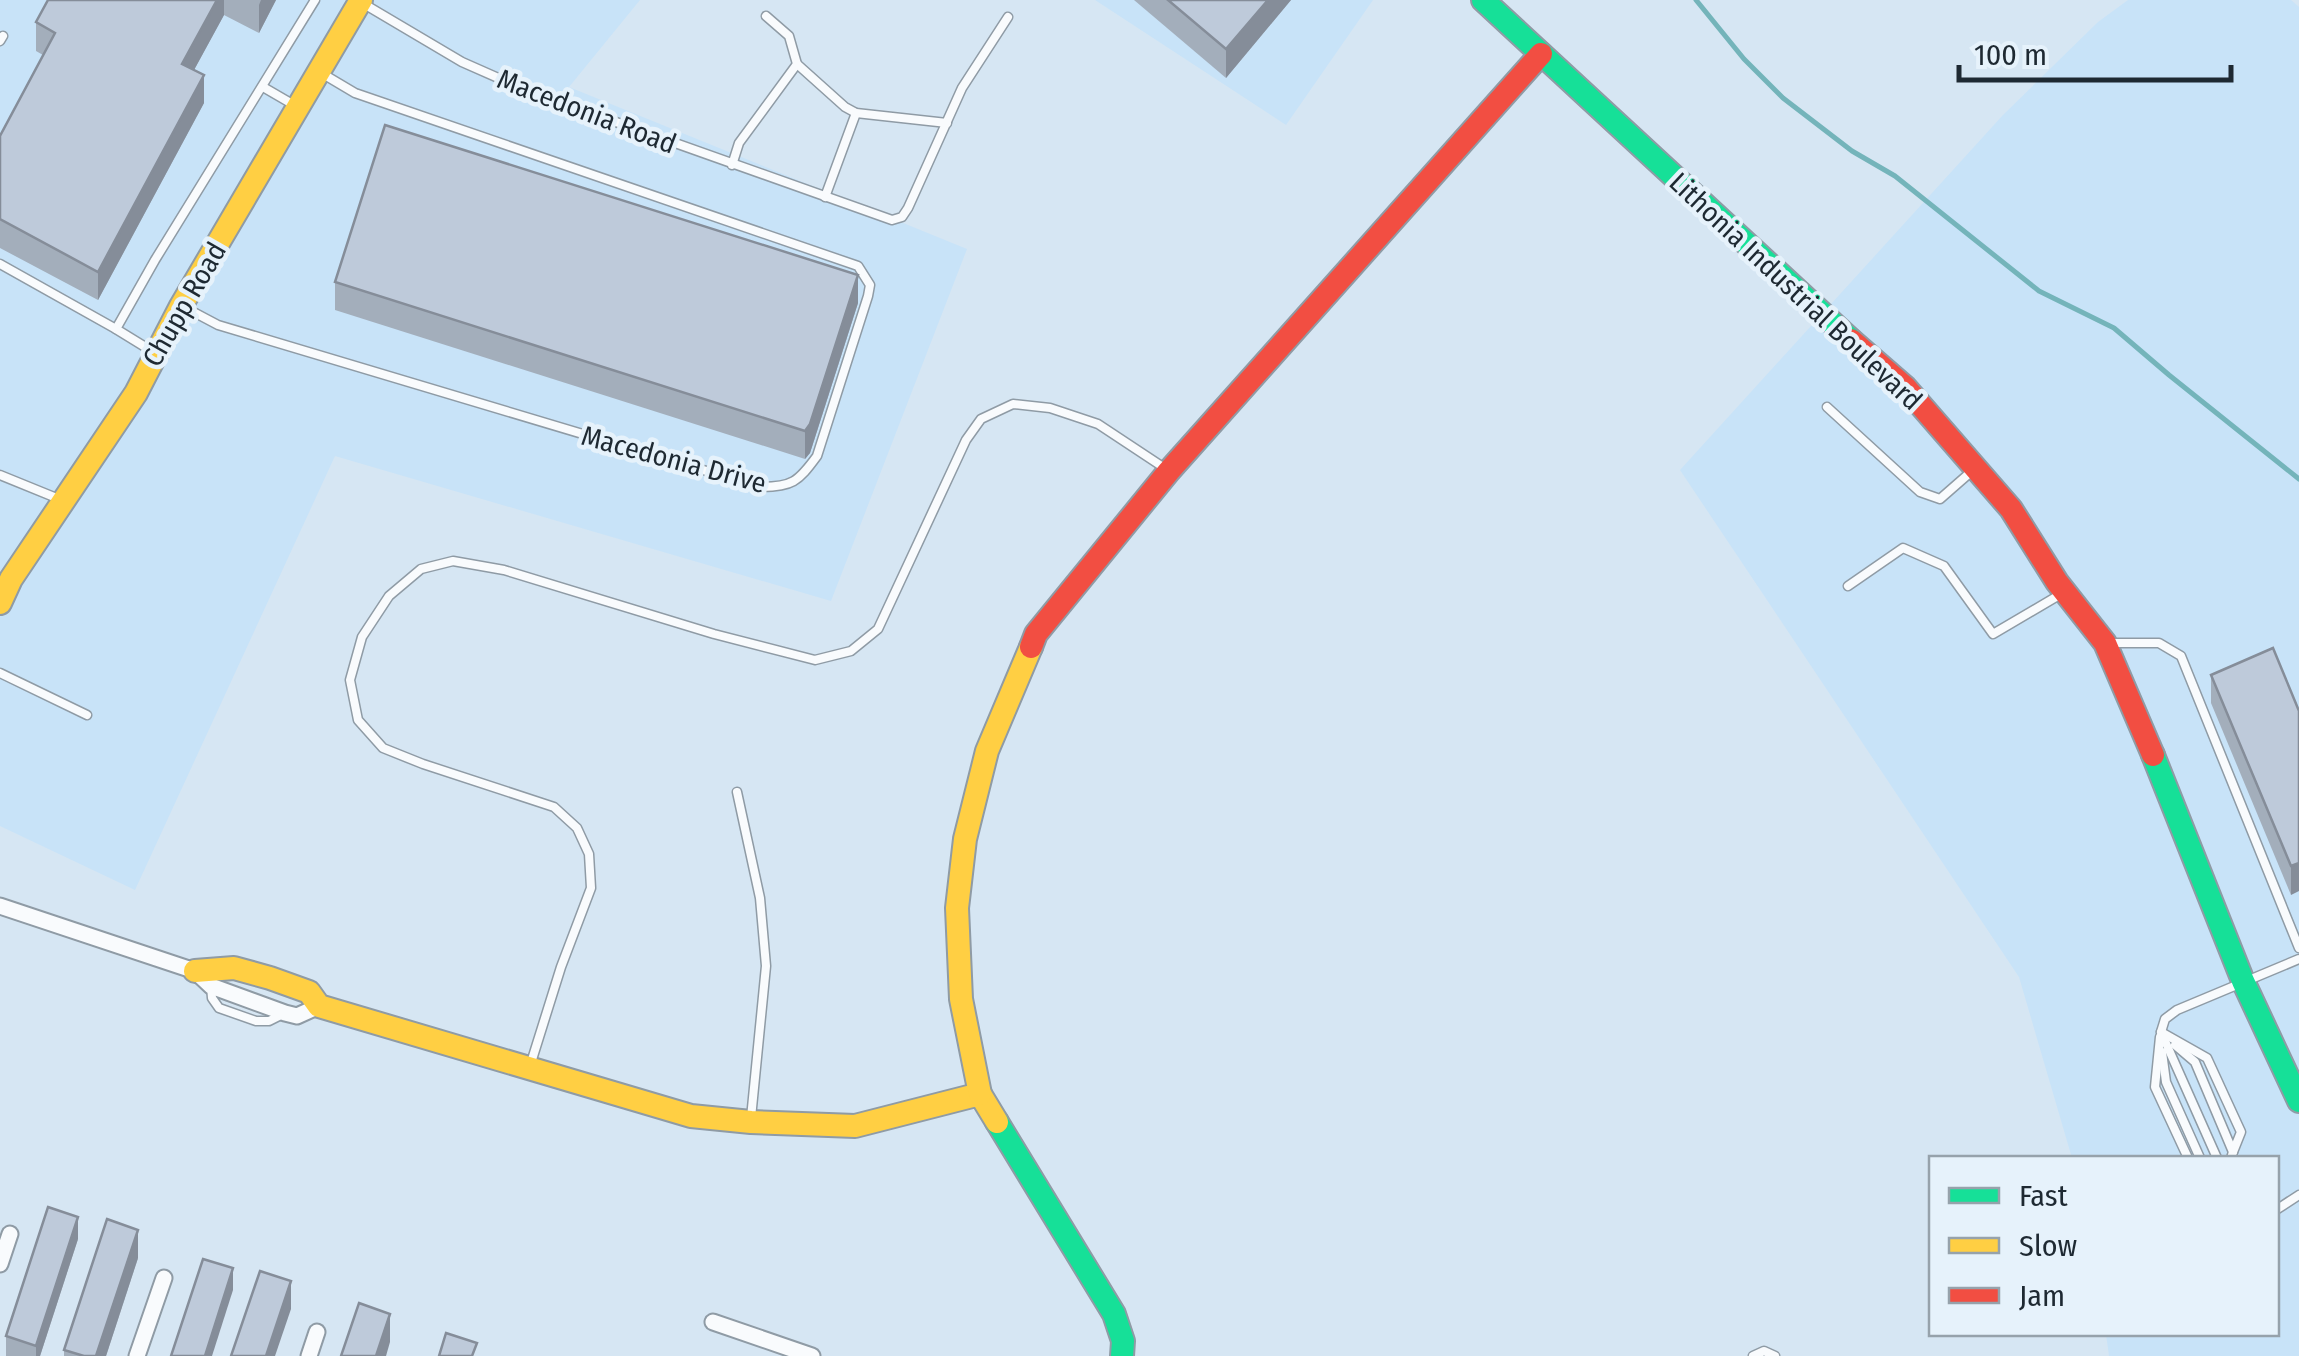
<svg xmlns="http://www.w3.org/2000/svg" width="2299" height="1356" viewBox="0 0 2299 1356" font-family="'Fira Sans Condensed',sans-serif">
<rect width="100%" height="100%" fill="#d6e6f3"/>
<!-- built -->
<g fill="#c8e3f8">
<path d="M0,0H640L569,87L967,249L831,601L335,456L135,890L0,826Z"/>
<path d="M1095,0H1373L1286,125Z"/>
<path d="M2128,0H2291L2299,7V1356H2109L2106,1334H2276V1158H2072L2019,977L1680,470L2003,115L2098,22Z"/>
</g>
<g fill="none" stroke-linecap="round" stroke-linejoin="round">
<!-- stream -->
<path stroke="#74b4ba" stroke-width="5" d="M1696,0L1744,59L1783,98L1852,151L1895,176L2039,291L2114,328L2169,375L2299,479"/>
<defs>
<g id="lane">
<path d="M364,4L462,62L523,89L892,220L902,217L908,208L962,88L1008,17"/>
<path d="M0,41L3,36"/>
<path d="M797,64L845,107L856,113L947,123"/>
<path d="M263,87L294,105"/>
<path d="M732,165L739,143L797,64L789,36L766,16"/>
<path d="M825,197L856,113"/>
<path d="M0,264L116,329"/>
<path d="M184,307L218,325L760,487C792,487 798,482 817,456L868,296L870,285L858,266L355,93L323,74"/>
<path d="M155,353L116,329L155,260L315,0"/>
<path d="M1827,407L1920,492L1940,499L1972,471"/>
<path d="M0,475L59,499"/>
<path d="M1848,586L1903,548L1944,566L1993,634L2061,594"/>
<path d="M2110,643H2159L2181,656L2299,948"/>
<path d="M0,673L87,715"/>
<path d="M737,792L760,898L766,966L751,1118"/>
<path d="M211,986L212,998L219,1008L256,1021H269L285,1013"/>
<path d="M2161,1032L2207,1058L2241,1132L2233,1152"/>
<path d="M2160,1037L2155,1087L2188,1158"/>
<path d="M2175,1045L2195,1062L2233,1152L2231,1158"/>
<path d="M2162,1052L2166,1082L2200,1158"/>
<path d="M530,1066L561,967L591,888L589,854L577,828L554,807L423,764L383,748L358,720L350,680L362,637L389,596L421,569L453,561L504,570L714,634L815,660L851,651L878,629L966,440L981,419L1013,404L1050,408L1098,424L1166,469"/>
<path d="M2217,1158L2161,1032L2165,1019L2177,1010L2299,959"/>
<path d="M2276,1210L2299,1195"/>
<path d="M1753,1356L1764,1351L1775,1356"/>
</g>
<g id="street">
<path d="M0,906L195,971L211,986L285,1013L297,1016L319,1006"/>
<path d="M0,1264L10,1234"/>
<path d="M713,1322L812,1356"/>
<path d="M137,1356L164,1278"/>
<path d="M309,1356L317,1332"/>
</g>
<g id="fast">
<path d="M1483,0L1851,340"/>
<path d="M2153,755L2243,981L2299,1101"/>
<path d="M997,1122L1114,1314L1123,1341L1122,1356"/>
</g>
<g id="slow">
<path d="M0,603L11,579L136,393L181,306L361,0"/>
<path d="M195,971L234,968L270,978L309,992L319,1006L691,1116L751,1122L855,1126L980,1094L997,1122"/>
<path d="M980,1094L961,999L957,908L965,839L987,751L1031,647"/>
</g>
<g id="jam">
<path d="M1851,340L1905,387L2011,509L2057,582L2105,643L2153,755"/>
<path d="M1031,647L1036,634L1169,471L1541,54"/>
</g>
</defs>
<!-- lane casing -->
<use href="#lane" stroke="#8f9ba5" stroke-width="11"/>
<!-- street casing -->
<use href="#street" stroke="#8f9ba5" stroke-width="19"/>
<!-- fast casing -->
<use href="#fast" stroke="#8f9ba5" stroke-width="26"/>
<!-- slow casing -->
<use href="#slow" stroke="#8f9ba5" stroke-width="26"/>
<!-- jam casing -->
<use href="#jam" stroke="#8f9ba5" stroke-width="26"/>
<!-- lane -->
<use href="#lane" stroke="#f9fbfd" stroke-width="8"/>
<!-- street -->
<use href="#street" stroke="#f9fbfd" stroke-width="15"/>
<!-- fast -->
<use href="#fast" stroke="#16e098" stroke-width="22"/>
<!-- slow -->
<use href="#slow" stroke="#ffcf43" stroke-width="22"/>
<!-- jam -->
<use href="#jam" stroke="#f24e42" stroke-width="22"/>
</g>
<!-- wall -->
<g fill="#a3aebb">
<path d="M48,0H276L259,33L224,15L194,70L204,103L98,300L0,248V136L43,55L36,51V22Z"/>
<path d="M1134,0H1291L1226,78Z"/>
<path d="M335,282L858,303L810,453L805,459L335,310Z"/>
<path d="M2211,675L2299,711L2291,895L2211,703Z"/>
<path d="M78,1239L40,1356H6V1336Z"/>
<path d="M138,1258L106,1356H64V1350Z"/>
</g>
<!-- shaded-wall -->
<g fill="#858d99">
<path d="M217,0H224V15L182,92V64Z"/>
<path d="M261,0H276L259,33V5Z"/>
<path d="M1268,0H1291L1226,78V49Z"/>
<path d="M204,75V103L98,300V272Z"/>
<path d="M858,275V303L810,453L805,459V431Z"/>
<path d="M2299,863V891L2291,895V866Z"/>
<path d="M78,1217V1239L40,1356H36V1346Z"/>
<path d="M138,1230V1258L106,1356H96Z"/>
<path d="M233,1268V1290L212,1356H205Z"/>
<path d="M291,1281V1309L275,1356H266Z"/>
<path d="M390,1314V1342L386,1356H376Z"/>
</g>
<!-- building -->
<g fill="#becada" stroke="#858d99" stroke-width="2.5">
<path d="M48,0H217L182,64L204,75L98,272L0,219V136L55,33L36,22Z"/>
<path d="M1168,0H1268L1226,49Z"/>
<path d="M385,125L858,275L810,424L805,431L335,282Z"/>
<path d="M2273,648L2299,711V863L2291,866L2211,675Z"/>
<path d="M48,1207L78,1217L36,1346L6,1336Z"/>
<path d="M107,1219L138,1230L96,1356H84L64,1350Z"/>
<path d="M203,1259L233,1268L205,1356H171Z"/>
<path d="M260,1271L291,1281L266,1356H231Z"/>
<path d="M359,1303L390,1314L376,1356H341Z"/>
<path d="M446,1333L477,1343L472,1356H439Z"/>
</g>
<g text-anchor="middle" stroke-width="9" stroke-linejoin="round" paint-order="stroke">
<!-- street labels -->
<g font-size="28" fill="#1e2932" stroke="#e6f2fb">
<text transform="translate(587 111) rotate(21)" y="10">Macedonia Road</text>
<text transform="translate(1796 291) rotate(43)" y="10">Lithonia Industrial Boulevard</text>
<text transform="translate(184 304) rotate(-60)" y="10">Chupp Road</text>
<text transform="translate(674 459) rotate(15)" y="10">Macedonia Drive</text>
</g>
</g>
<!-- legend -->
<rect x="1929" y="1156" width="350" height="180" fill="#e6f2fb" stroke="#96a2ab" stroke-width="2.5"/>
<rect x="1949" y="1188" width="50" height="15" fill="#16e098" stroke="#96a2ab" stroke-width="2.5"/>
<text x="2019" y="1206" font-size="30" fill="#1e2932">Fast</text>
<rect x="1949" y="1238" width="50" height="15" fill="#ffcf43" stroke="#96a2ab" stroke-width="2.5"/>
<text x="2019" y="1256" font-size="30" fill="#1e2932">Slow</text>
<rect x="1949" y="1288" width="50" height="15" fill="#f24e42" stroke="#96a2ab" stroke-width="2.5"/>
<text x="2019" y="1306" font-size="30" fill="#1e2932">Jam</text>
<!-- scale -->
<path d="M1959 65v15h272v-15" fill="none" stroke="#1e2932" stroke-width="5"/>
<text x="1974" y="65" font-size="30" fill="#1e2932" stroke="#e6f2fb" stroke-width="8" paint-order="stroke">100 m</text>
</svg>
